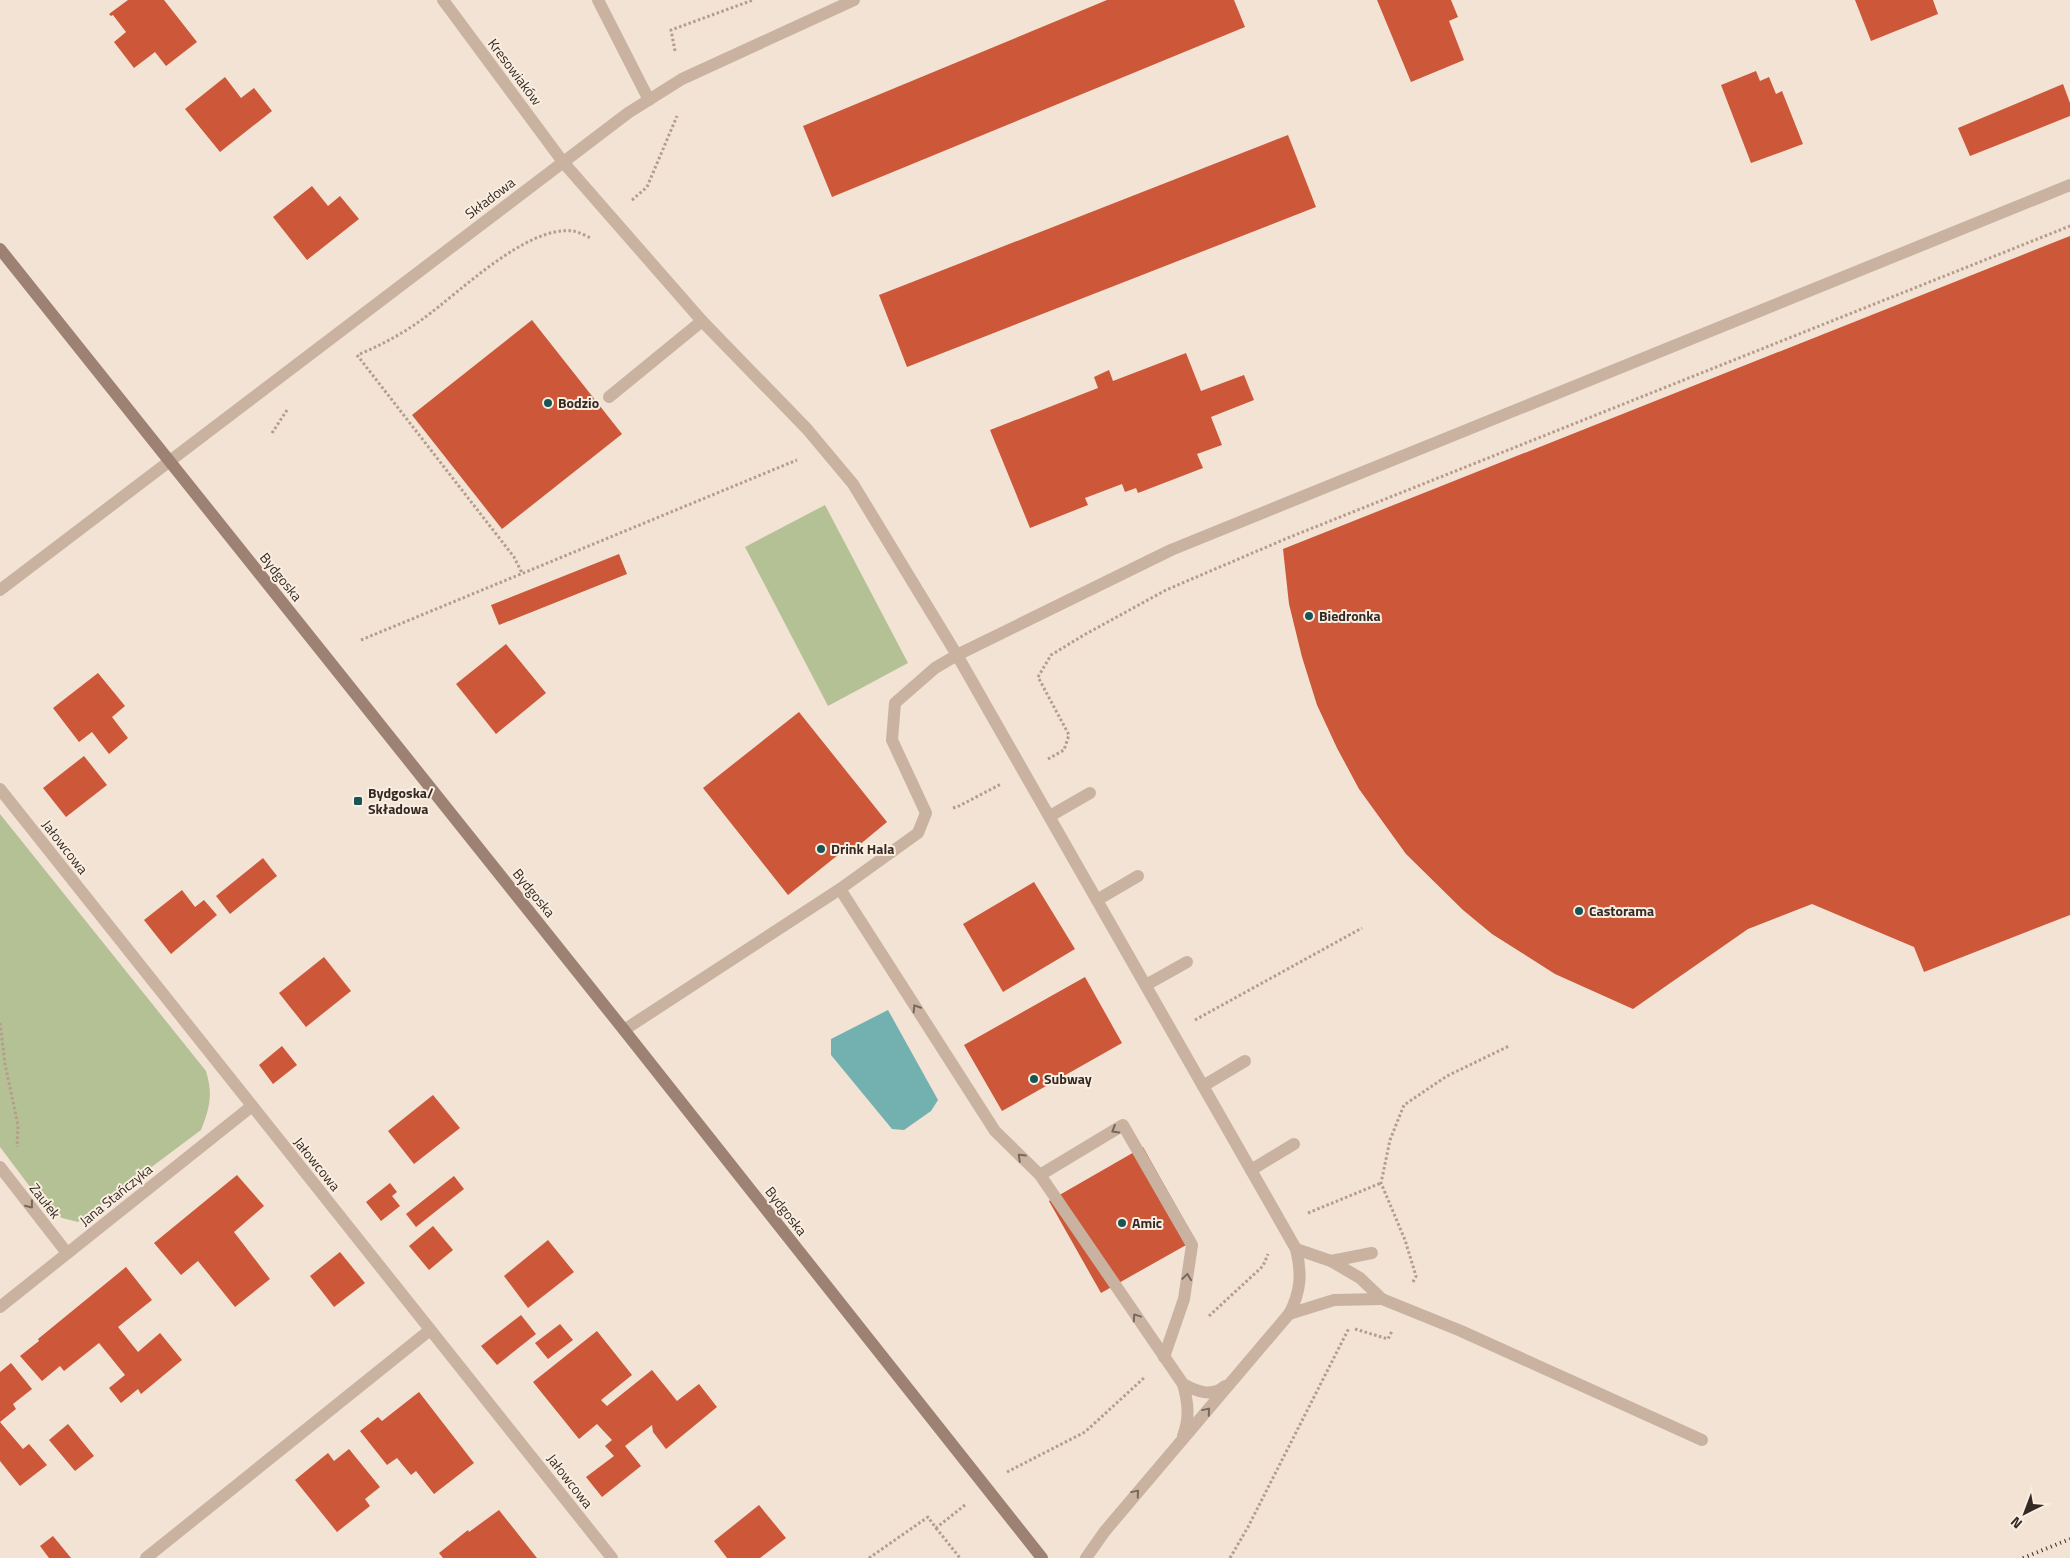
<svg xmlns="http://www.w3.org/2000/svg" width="2070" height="1558" viewBox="0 0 2070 1558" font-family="'Titillium Web',sans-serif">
<rect width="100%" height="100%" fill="#f2e3d5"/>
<!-- green -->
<g fill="#b4c195">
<path d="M825,505L908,663L828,706L745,547Z"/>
<path d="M0,814L206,1071C213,1095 210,1107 201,1130L78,1222L62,1218L46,1208L0,1147Z"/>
</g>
<!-- water -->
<path fill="#73b0b0" d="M888,1010L938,1100L931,1111L904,1130L892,1129L831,1055V1039Z"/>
<!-- building -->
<g fill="#cc5739">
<path d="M128,0H164L197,42L166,66L155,52L134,68L114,42L126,32L113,15L111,16L109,14Z"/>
<path d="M1107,0H1234L1245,27L832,197L803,126Z"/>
<path d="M1377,0H1451L1458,17L1449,21L1464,60L1411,82Z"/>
<path d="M1855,0H1933L1938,14L1871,41Z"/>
<path d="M1756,71L1760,81L1769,77L1776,94L1782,91L1803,144L1751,163L1721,85Z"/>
<path d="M225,77L241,98L254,88L272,111L220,152L185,109Z"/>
<path d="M2063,84L2070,103V116L1970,156L1958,128Z"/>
<path d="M1288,135L1316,207L907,367L879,295Z"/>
<path d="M312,186L328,206L340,196L359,219L307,260L273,217Z"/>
<path d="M2070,236V915L1924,972L1914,947L1812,904L1748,929L1633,1009L1555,974L1492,934L1463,910L1406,854L1359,789L1337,748L1317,705L1302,657L1289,604L1283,549Z"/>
<path d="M532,320L622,434L502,529L412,415Z"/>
<path d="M1186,353L1201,391L1244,375L1254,400L1211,417L1222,445L1197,454L1203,468L1138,493L1136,488L1125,492L1122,484L1085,498L1088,505L1030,528L990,430L1098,388L1094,377L1109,370L1113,381Z"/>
<path d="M619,554L627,574L499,625L491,605Z"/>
<path d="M506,644L546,693L496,734L456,684Z"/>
<path d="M98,673L125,706L112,717L128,738L109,754L92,732L79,742L53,708Z"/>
<path d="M799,712L887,822L852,851L848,847L788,895L703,788Z"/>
<path d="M84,756L107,785L66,817L43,788Z"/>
<path d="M263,858L277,876L230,914L216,896Z"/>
<path d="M1034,882L1075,949L1003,992L963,924Z"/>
<path d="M182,890L195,907L204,900L217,915L171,954L144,920Z"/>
<path d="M324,957L351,991L306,1027L279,993Z"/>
<path d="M1085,977L1122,1043L1002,1111L964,1045Z"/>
<path d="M282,1046L297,1065L273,1084L259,1065Z"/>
<path d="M433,1095L460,1128L414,1164L388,1131Z"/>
<path d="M1143,1147L1195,1240L1101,1293L1049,1201Z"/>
<path d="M237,1175L264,1206L234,1232L270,1279L235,1307L198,1261L181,1275L154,1243Z"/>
<path d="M454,1176L464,1189L416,1227L406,1214Z"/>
<path d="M390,1183L397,1192L392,1196L400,1206L381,1221L366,1202Z"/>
<path d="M433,1226L453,1250L429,1270L409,1246Z"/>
<path d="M548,1240L574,1272L528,1308L504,1276Z"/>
<path d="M340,1252L365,1283L334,1307L310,1276Z"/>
<path d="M126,1267L152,1300L118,1327L138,1352L160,1333L182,1360L141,1394L138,1389L121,1403L109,1388L125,1375L99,1343L64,1371L60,1366L42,1381L20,1356L39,1341L38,1339Z"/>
<path d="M521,1315L536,1334L497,1365L481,1346Z"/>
<path d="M560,1324L573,1340L548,1359L535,1343Z"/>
<path d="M597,1331L632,1375L601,1400L607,1406L652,1370L677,1401L699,1384L717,1407L666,1449L653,1432L652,1425L625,1446L641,1466L602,1497L586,1477L614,1456L605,1446L612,1440L597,1424L579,1439L533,1382Z"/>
<path d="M11,1363L32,1389L13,1404L16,1409L0,1422L23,1449L29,1444L47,1465L20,1486L0,1461V1372Z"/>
<path d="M419,1392L474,1463L434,1494L416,1471L411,1475L397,1458L387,1465L360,1431L378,1417L382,1421Z"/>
<path d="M68,1424L94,1456L75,1471L49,1440Z"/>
<path d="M349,1449L380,1487L365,1499L370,1506L337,1532L295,1480L328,1453L334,1461Z"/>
<path d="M759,1505L786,1538L760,1558H727L714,1541Z"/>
<path d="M499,1510L537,1558H443L439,1553L468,1530L469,1532Z"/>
<path d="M53,1536L71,1558H49L40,1546Z"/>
</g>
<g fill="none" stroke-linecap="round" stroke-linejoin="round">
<!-- path -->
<g stroke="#b69c8b" stroke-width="3" stroke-dasharray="2.5 2.5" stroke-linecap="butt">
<path d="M675,51L671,30L753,0"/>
<path d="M632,200L647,187L677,116"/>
<path d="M360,354C383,344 404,333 424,318C460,292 527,225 573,231C579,232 586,236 591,238"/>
<path d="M357,355L514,557L522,573"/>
<path d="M272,433L287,410"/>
<path d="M361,640L797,460"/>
<path d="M1048,759L1064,750L1069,735L1038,677L1051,655L1084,635L1166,590L1290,537L2070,226"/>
<path d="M953,808L959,806L1001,784"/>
<path d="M1195,1020L1362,928"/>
<path d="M0,1023L5,1064L18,1125L17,1147"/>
<path d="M1308,1213L1381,1183"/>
<path d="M1413,1282L1416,1276L1405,1240L1381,1183L1390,1140L1404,1105L1447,1076L1509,1046"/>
<path d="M1209,1316L1263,1266L1268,1254"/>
<path d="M1355,1329L1388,1339L1392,1331"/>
<path d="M1007,1472L1085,1432L1145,1377"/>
<path d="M936,1528L960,1558"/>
<path d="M869,1558L928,1517L936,1528L965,1505"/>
<path d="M1230,1558L1248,1527L1349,1328"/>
</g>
<!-- lane -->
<g stroke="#cab2a1" stroke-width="12">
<path d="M598,0L649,100"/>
<path d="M563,162L702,321L807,429L853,484L957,655L1296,1249C1302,1273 1301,1292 1289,1314L1105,1531L1086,1558"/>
<path d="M609,397L702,321"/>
<path d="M1050,816L1090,793"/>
<path d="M840,889L995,1131L1040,1175L1183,1384C1188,1402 1190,1418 1183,1436"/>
<path d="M1097,900L1138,876"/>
<path d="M1146,985L1187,962"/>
<path d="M624,1030L840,889L918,833L926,813L892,740L895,703L935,668L957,655L1171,550L2070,185"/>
<path d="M1203,1086L1245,1061"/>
<path d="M1251,1170L1294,1144"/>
<path d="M1040,1175L1123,1125L1192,1245L1184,1299L1164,1357"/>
<path d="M1296,1249L1331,1261L1372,1253"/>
<path d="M1331,1261L1360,1278L1382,1299L1461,1331L1702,1440"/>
<path d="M1289,1314L1334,1300L1382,1299"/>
<path d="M1183,1384C1196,1391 1212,1398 1225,1386"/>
<path d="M146,1558L430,1330"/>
</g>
<!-- street -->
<g stroke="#cab2a1" stroke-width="12">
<path d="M443,0L563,162"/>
<path d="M0,590L628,113L682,79L854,0"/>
<path d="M0,789L612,1558"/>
<path d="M0,1167L67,1253"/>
<path d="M0,1307L252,1106"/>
</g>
<!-- secondary -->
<path stroke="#9d8173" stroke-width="12" d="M0,249L624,1030L1042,1558"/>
<!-- rail -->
<path stroke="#342924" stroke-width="4" stroke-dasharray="1 4" stroke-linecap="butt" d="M2023,1558L2070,1539"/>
</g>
<!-- one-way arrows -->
<defs><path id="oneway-chevron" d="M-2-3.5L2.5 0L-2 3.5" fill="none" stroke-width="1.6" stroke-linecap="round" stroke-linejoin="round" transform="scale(1.25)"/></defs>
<g stroke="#78675c">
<use href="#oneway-chevron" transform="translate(916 1008) rotate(-122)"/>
<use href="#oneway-chevron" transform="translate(1115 1130) rotate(149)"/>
<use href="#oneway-chevron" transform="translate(1021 1157) rotate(-136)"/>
<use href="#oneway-chevron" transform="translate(30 1205) rotate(52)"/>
<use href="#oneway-chevron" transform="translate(1187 1277) rotate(-82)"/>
<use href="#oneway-chevron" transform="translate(1136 1317) rotate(-124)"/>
<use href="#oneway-chevron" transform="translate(1207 1411) rotate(-50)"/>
<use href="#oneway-chevron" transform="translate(1136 1493) rotate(-50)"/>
</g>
<!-- markers -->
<g fill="#185557" stroke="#faeee1" stroke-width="2">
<circle cx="548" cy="403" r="5"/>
<circle cx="1309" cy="616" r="5"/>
<rect x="353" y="796" width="10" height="10" rx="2.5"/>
<circle cx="821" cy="849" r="5"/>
<circle cx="1579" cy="911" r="5"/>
<circle cx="1034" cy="1079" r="5"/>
<circle cx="1122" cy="1223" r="5"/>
</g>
<g text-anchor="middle" stroke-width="4" stroke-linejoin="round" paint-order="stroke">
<!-- street labels -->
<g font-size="14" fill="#342924" stroke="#faeee1">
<text transform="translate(515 72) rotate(53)" y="5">Kresowiaków</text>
<text transform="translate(490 198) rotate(-37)" y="5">Składowa</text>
<text transform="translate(281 577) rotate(51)" y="5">Bydgoska</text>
<text transform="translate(65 847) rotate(52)" y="5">Jałowcowa</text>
<text transform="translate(534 893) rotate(51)" y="5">Bydgoska</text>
<text transform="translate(317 1164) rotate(51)" y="5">Jałowcowa</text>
<text transform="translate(116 1195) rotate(-39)" y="5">Jana Stańczyka</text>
<text transform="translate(45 1201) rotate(52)" y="5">Zaułek</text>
<text transform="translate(786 1211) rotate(52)" y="5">Bydgoska</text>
<text transform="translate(570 1481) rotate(52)" y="5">Jałowcowa</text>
</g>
<!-- poi labels -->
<g font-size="14" font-weight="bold" fill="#342924" stroke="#faeee1" text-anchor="start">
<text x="558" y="408">Bodzio</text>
<text x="1319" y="621">Biedronka</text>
<text x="368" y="798">Bydgoska/<tspan x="368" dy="16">Składowa</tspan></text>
<text x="831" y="854">Drink Hala</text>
<text x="1589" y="916">Castorama</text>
<text x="1044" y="1084">Subway</text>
<text x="1132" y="1228">Amic</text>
</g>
</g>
<!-- north arrow -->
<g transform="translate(2025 1513) rotate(222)" stroke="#faeee1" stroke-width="4" paint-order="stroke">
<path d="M0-4L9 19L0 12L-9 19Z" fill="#342924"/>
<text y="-8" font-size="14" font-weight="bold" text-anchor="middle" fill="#342924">N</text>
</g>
</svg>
